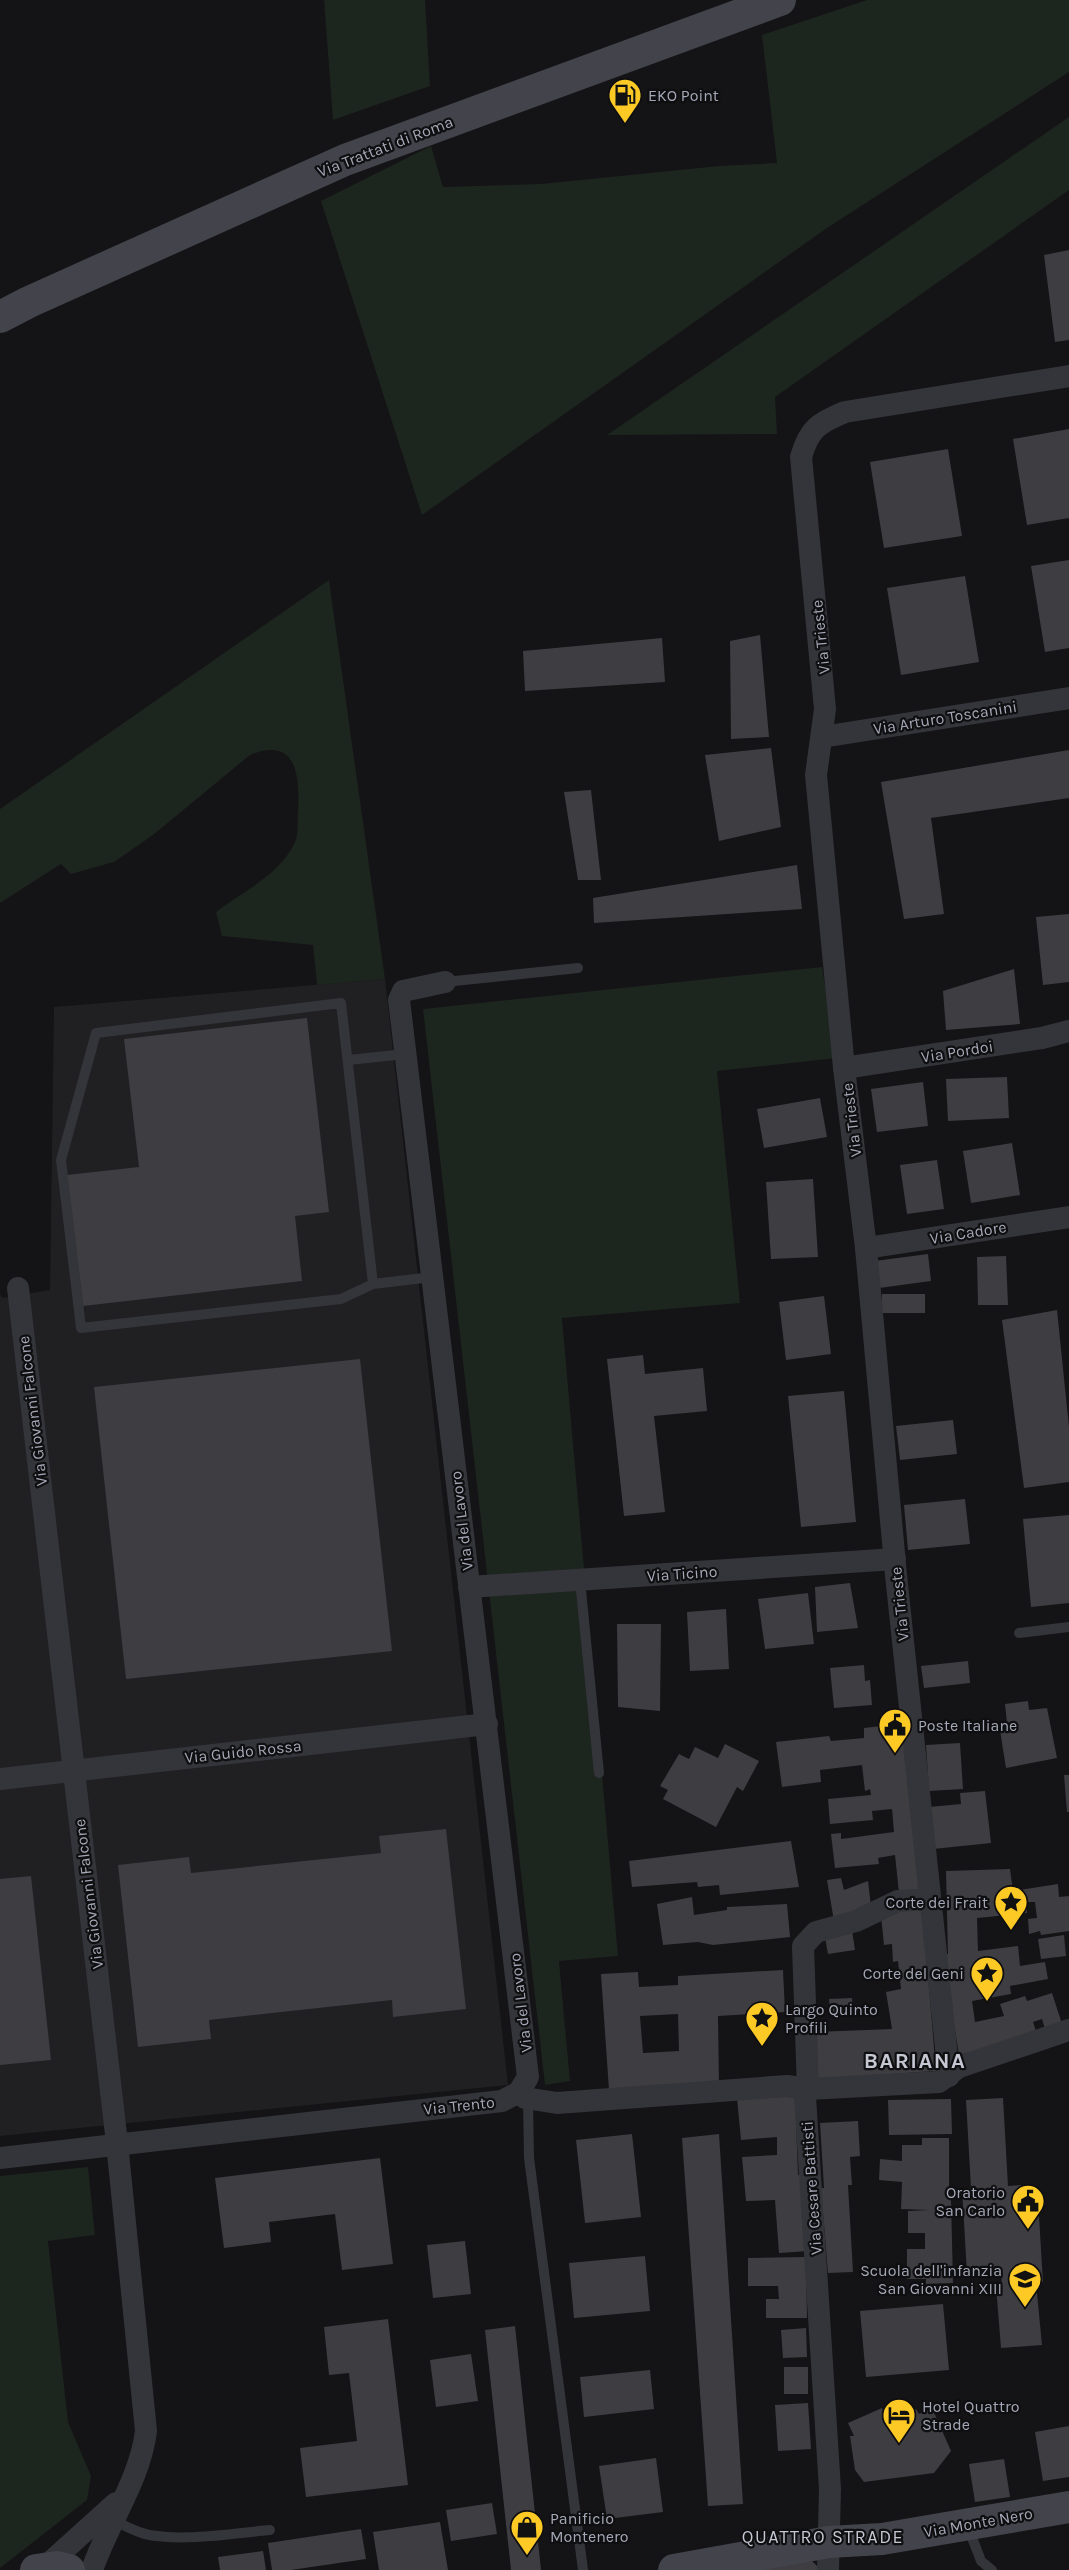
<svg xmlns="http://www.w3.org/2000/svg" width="1069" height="2570" viewBox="0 0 1069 2570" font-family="Karla,sans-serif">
<rect width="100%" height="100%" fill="#141315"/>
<!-- built -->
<path fill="#201f22" d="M385,979L508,2085L0,2136V1293L2,1298L50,1290L54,1007Z"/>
<!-- green -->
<g fill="#1d251f">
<path d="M324,0H425L430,86L333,120Z"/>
<path d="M867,0H1069V72L827,228L422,515L321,201L431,146L443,187L541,184L719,166L777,163L762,35Z"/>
<path d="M1069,117V190L775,397L777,434L607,435Z"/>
<path d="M329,580L385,979L317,985L313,945L222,936L216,912C243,891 280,875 295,842C299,834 297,819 298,810C300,775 296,736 250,755L153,835L114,862L71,874L61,864L0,903V809Z"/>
<path d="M822,967L837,1058L717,1071L740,1303L562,1318L618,1956L559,1961L570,2081L545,2085L423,1009Z"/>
<path d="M88,2167L95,2235L48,2241L68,2422L91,2476L87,2500L0,2568V2176Z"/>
</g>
<!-- building -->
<g fill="#3e3d42" fill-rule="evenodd">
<path d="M1069,250V340L1055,342L1044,255Z"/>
<path d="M1069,429V518L1027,525L1013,439Z"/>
<path d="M948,449L962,536L884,548L870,462Z"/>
<path d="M1069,560V648L1045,652L1031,566Z"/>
<path d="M965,576L979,662L901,675L887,588Z"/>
<path d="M760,635L769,737L731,739L730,641Z"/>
<path d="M662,638L665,682L525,691L523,651Z"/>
<path d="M771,748L781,827L719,841L705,755Z"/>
<path d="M1069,750V798L931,818L944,914L904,919L881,782Z"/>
<path d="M591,790L601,880H578L564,792Z"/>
<path d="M797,865L802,909L594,923L593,898Z"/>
<path d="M1069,914V982L1043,985L1036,917Z"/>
<path d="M1014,969L1020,1024L946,1030L943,991Z"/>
<path d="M307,1018L329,1212L295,1216L302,1281L83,1306L67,1175L139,1167L124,1039Z"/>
<path d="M1007,1077L1009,1118L948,1121L946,1079Z"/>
<path d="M923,1082L928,1126L877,1132L871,1089Z"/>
<path d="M820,1098L827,1137L764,1148L757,1109Z"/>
<path d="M1012,1143L1020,1195L971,1203L963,1151Z"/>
<path d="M937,1160L944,1209L907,1214L900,1165Z"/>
<path d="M813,1179L818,1257L771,1259L766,1182Z"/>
<path d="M928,1254L931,1281L879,1288L875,1261Z"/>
<path d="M1006,1256L1008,1305H978L977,1257Z"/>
<rect x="882" y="1294" width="43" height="19"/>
<path d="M824,1296L831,1354L786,1360L779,1302Z"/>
<path d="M1057,1310L1069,1427V1482L1024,1488L1002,1320Z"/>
<path d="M643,1355L645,1374L703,1368L707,1411L654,1416L665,1512L624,1516L607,1359Z"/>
<path d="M360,1359L392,1651L126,1679L94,1387Z"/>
<path d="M844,1391L856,1522L801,1527L788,1396Z"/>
<path d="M953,1420L957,1454L900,1460L896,1426Z"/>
<path d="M965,1499L970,1544L908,1550L904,1505Z"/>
<path d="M1069,1515V1603L1031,1607L1023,1519Z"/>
<path d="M850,1583L858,1628L817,1632L815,1587Z"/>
<path d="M808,1593L814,1644L765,1649L758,1599Z"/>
<path d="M726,1609L729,1669L690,1671L687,1612Z"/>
<path d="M617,1624H661L660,1711L618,1707Z"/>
<path d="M968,1661L970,1683L924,1688L921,1666Z"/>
<path d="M864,1665L865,1681L870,1680L872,1705L834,1708L830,1668Z"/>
<path d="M1028,1701L1029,1710L1047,1708L1057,1758L1006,1768L999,1724L1007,1723L1005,1704Z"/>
<path d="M907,1723L923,1890L899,1893L895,1855L878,1858L879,1864L835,1868L831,1834L841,1833V1839L894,1832L892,1809L872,1811L873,1820L830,1824L828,1799L871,1795L870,1789L865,1791L862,1765L820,1770L821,1782L782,1787L776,1742L829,1736L831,1741L864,1738V1728Z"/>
<path d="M960,1743L963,1789L929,1791L926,1745Z"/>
<path d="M725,1744L759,1761L743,1791L737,1787L716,1827L663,1799L668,1790L660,1786L679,1754L689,1759L695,1747L718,1758Z"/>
<path d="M1064,1775H1069V1812H1067Z"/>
<path d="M985,1791L991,1843L933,1849L929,1807L961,1804L960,1793Z"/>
<path d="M446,1829L466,2009L393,2017L392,2000L209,2020L211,2039L138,2047L118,1865L189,1857L191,1873L381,1853L379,1836Z"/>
<path d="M791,1841L799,1887L720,1895L719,1885L698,1887L697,1882L632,1887L629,1861Z"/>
<path d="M1010,1869L1013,1891L1058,1884L1059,1897L1069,1896V1931L1041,1935L1040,1931L1029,1934L1028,1919L1037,1918L1035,1902H1027V1913L977,1918L978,1951L1018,1946L1020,1966L1045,1962L1048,1979L1010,1986L1011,1994L972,2001L975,2022L1004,2016L1000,2004L1025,1996L1027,2001L1052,1993L1062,2024L1045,2029L1042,2019L1033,2022L1037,2034L959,2055L943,1955L948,1954L946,1871Z"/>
<path d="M31,1876L51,2060L0,2065V1879Z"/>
<path d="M841,1878L844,1890L868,1881L871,1907L834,1921L827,1880Z"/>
<path d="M692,1897L694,1915L727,1910V1907L787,1904L790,1937L713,1945L698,1942L663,1945L657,1904Z"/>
<path d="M922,1905L936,2071L818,2079L815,2032L892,2029L886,1992L901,1989L898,1961L893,1962L892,1944L884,1945L881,1915Z"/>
<path d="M852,1930L855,1950L828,1954L825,1937Z"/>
<path d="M1064,1935L1066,1956L1041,1959L1038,1939Z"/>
<path d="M783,1970L785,2012L718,2016L719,2085L609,2090L601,1974L638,1972L639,1987L678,1985V1976ZM678,2014L679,2051L643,2053L640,2016Z"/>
<path d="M852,1998L853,2013L830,2015L829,1999Z"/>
<path d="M795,2095L798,2175H803L809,2251L779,2253L775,2200L746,2201L742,2157L777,2155V2137L741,2140L737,2098Z"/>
<path d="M1003,2098L1008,2186L1021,2185L1022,2200H1038L1043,2282L1036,2283L1042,2345L1001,2348L996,2286H1002L1001,2271L967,2273L962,2189L971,2188L966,2100Z"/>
<path d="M951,2099L952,2134L889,2135L888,2100Z"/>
<path d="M858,2121L860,2156L850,2157L852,2185H848L853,2272L828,2273L821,2188H824L820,2123Z"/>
<path d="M632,2134L641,2217L585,2223L576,2140Z"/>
<path d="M719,2134L743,2504L708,2506L682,2138Z"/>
<path d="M922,2138H949V2199H951L953,2283L926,2284V2279H907V2249H925V2233H908V2211L929,2210L901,2209L902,2182L879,2180L880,2159L902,2161V2145H922Z"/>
<path d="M380,2158L393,2264L342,2270L335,2214L269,2222L271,2242L224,2248L215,2178Z"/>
<path d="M465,2241L471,2294L433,2298L427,2245Z"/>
<path d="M645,2256L650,2311L574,2318L569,2263Z"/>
<path d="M806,2257L807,2318H766V2299H779L778,2286H748V2258Z"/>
<path d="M943,2304L949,2370L866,2377L860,2311Z"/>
<path d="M388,2319L408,2485L306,2497L300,2448L357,2441L349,2373L329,2375L324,2327Z"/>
<path d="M515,2326L541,2570H511L485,2330Z"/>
<path d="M806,2328L807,2357L783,2358L781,2330Z"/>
<path d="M471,2354L478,2401L436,2407L430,2360Z"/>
<rect x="784" y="2367" width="24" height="27"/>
<path d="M650,2370L654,2409L584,2417L580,2377Z"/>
<path d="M808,2403L811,2449L778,2451L775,2405Z"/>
<path d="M882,2408L887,2422L916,2409L919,2414L932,2408L951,2451L934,2473L864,2482L855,2470L850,2436H854L848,2423Z"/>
<path d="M1069,2426V2477L1043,2481L1035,2432Z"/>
<path d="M656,2458L663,2512L607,2519L599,2466Z"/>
<path d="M1004,2459L1010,2497L975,2502L969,2464Z"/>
<path d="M492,2503L497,2534L451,2541L446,2510Z"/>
<path d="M440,2522L448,2570H379L373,2532Z"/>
<path d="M361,2529L366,2559L291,2570H272L268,2543Z"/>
<path d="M263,2551L266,2570H220L218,2557Z"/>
<path d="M811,2560L821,2570H763V2569Z"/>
</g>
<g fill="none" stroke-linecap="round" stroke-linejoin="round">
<!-- lane -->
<g stroke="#34353a" stroke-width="10">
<path d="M445,982L578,968"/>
<path d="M348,1060L405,1054"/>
<path d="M373,1284L341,1003L96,1033L61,1160L81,1328L341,1299L373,1284L432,1277"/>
<path d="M580,1580L599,1773"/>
<path d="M1019,1633L1069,1627"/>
<path d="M528,2099L529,2158L583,2570"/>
<path d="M113,2520C122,2524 130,2529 139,2532C171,2544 235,2533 270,2530"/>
<path d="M968,2527L981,2561L992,2570"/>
</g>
<!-- street -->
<g stroke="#34353a" stroke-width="22">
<path d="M822,737L1069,698"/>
<path d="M445,982L403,991L399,1000L528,2077L519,2092"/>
<path d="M844,1068L1042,1038L1069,1031"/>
<path d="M866,1248L1069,1217"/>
<path d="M18,1288L117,2143L146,2431C140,2480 108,2523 92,2570"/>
<path d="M469,1587L895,1559"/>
<path d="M0,1779L487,1724"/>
<path d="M949,2076L896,1575L866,1248L844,1068L816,775L825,709L801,457C809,429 818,423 845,412L1069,376"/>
<path d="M519,2092L525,2098L557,2103L787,2086L808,2089L939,2082L959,2067L1069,2030"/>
<path d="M0,2158L502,2101L519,2092"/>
<path d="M45,2567L116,2503"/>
<path d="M828,2570L830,2489L805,2097L808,2089L803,1946L816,1932L856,1921L898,1901L930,1899"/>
</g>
<!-- secondary -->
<g stroke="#42434b" stroke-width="32">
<path d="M0,317L29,302L345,160L780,0"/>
<path d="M36,2570L57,2567L69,2570"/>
<path d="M674,2570L829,2542L882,2539L1069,2507"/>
</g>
</g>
<!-- icons -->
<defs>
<symbol id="fuel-pin" viewBox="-11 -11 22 30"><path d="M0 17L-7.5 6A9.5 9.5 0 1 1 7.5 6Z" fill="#fcc925" stroke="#0f0e10"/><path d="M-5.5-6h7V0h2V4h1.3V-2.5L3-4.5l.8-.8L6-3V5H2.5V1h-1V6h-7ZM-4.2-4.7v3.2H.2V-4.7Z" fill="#111"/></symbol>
<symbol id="civic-pin" viewBox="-11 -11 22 30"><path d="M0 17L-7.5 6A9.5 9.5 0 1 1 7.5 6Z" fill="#fcc925" stroke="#0f0e10"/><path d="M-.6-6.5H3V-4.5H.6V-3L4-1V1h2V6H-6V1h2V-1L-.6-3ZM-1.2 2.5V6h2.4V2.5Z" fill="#111"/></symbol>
<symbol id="sight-pin" viewBox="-11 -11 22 30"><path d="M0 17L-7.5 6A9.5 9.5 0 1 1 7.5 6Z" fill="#fcc925" stroke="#0f0e10"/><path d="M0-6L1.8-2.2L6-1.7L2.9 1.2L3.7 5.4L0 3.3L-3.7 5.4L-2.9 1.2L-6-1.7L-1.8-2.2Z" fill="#111"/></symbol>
<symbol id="school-pin" viewBox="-11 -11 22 30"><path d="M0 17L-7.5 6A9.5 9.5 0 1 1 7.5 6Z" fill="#fcc925" stroke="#0f0e10"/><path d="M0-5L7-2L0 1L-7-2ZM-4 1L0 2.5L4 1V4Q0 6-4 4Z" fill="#111"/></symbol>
<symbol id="hotel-pin" viewBox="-11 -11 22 30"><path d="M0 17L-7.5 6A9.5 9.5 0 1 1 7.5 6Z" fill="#fcc925" stroke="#0f0e10"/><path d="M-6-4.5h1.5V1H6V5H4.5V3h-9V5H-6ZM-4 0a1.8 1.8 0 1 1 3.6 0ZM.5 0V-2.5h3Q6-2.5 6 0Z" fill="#111"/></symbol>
<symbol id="shop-pin" viewBox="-11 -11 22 30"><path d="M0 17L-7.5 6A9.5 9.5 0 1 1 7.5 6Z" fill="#fcc925" stroke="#0f0e10"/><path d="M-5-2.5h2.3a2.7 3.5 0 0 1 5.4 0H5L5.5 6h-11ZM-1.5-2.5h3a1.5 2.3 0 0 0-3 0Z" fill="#111"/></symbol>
</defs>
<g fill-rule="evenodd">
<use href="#fuel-pin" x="606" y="76" width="38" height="52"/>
<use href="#civic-pin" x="876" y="1706" width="38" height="52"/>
<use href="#sight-pin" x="992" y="1883" width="38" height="52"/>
<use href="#sight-pin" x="968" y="1954" width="38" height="52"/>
<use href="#sight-pin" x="743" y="1999" width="38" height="52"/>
<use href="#civic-pin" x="1009" y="2182" width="38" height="52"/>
<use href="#school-pin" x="1006" y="2260" width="38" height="52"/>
<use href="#hotel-pin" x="880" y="2396" width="38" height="52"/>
<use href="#shop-pin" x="508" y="2508" width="38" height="52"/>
</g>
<g text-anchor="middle" stroke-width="4.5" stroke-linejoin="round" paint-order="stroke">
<!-- poi labels -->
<g font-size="16" fill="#a4a8b6" stroke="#0f0e10" text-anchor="start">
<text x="648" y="101">EKO Point</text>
<text x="918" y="1731">Poste Italiane</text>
<text x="988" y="1908" text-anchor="end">Corte dei Frait</text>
<text x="964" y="1979" text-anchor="end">Corte del Geni</text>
<text x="785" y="2015">Largo Quinto<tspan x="785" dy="18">Profili</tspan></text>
<text x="1005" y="2198" text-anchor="end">Oratorio<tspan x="1005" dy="18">San Carlo</tspan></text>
<text x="1002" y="2276" text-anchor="end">Scuola dell'infanzia<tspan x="1002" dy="18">San Giovanni XIII</tspan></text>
<text x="922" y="2412">Hotel Quattro<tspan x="922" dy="18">Strade</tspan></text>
<text x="550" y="2524">Panificio<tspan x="550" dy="18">Montenero</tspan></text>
</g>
<!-- street labels -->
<g font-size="16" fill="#a4a8b6" stroke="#0f0e10">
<text transform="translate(385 146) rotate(-21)" y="6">Via Trattati di Roma</text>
<text transform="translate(820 637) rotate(-96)" y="6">Via Trieste</text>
<text transform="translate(945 717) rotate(-9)" y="6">Via Arturo Toscanini</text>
<text transform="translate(957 1051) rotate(-9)" y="6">Via Pordoi</text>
<text transform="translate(851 1120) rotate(-97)" y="6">Via Trieste</text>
<text transform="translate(968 1232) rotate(-9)" y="6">Via Cadore</text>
<text transform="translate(32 1411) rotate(-97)" y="6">Via Giovanni Falcone</text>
<text transform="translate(461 1521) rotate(-97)" y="6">Via del Lavoro</text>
<text transform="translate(682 1573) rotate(-4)" y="6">Via Ticino</text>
<text transform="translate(899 1604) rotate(-96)" y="6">Via Trieste</text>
<text transform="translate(243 1751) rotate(-6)" y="6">Via Guido Rossa</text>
<text transform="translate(88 1894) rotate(-97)" y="6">Via Giovanni Falcone</text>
<text transform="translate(520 2003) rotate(-97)" y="6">Via del Lavoro</text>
<text transform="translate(459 2105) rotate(-6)" y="6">Via Trento</text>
<text transform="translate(811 2188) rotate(-94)" y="6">Via Cesare Battisti</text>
<text transform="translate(978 2522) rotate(-10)" y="6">Via Monte Nero</text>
</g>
<!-- neighbourhood labels -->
<g font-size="18" letter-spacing="1.5" fill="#c5c8d2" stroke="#0f0e10">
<text x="823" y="2543">QUATTRO STRADE</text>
</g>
<!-- district labels -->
<g font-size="22" font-weight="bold" letter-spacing="1.5" fill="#c5c8d2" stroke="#0f0e10">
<text x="915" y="2068">BARIANA</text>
</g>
</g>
</svg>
